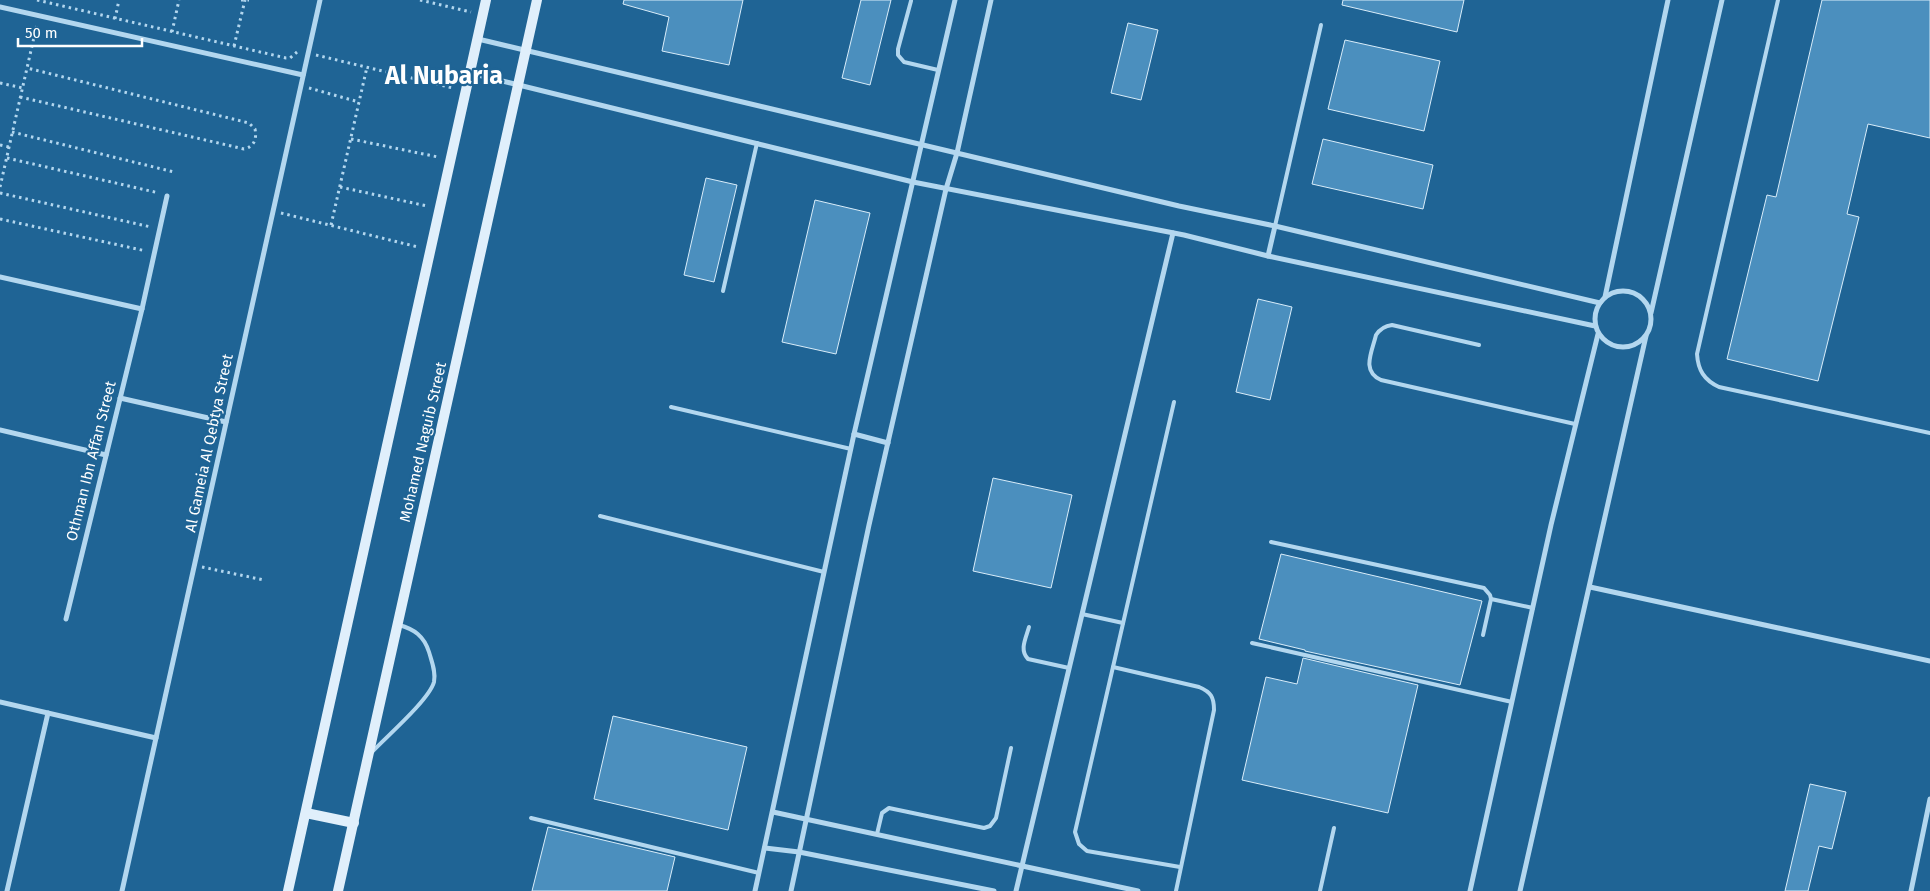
<svg xmlns="http://www.w3.org/2000/svg" width="1930" height="891" viewBox="0 0 1930 891" font-family="'Fira Sans',sans-serif">
<rect width="100%" height="100%" fill="#1f6495"/>
<!-- building -->
<g fill="#4b8fbe" stroke="#d9edfa">
<path d="M624,0H743L729,65L662,51L669,17L623,4Z"/>
<path d="M861,0H891L870,85L842,78Z"/>
<path d="M1343,0H1464L1457,32L1342,5Z"/>
<path d="M1822,0H1930V138L1868,124L1847,214L1859,217L1818,381L1727,359L1767,195L1776,197Z"/>
<path d="M1128,23L1158,30L1141,100L1111,93Z"/>
<path d="M1345,40L1440,61L1424,131L1328,109Z"/>
<path d="M1323,139L1433,165L1423,209L1312,184Z"/>
<path d="M706,178L737,185L714,282L684,275Z"/>
<path d="M815,200L870,213L836,354L782,342Z"/>
<path d="M1258,299L1292,307L1270,400L1236,392Z"/>
<path d="M993,478L1072,495L1051,588L973,571Z"/>
<path d="M1281,554L1482,601L1460,685L1305,651V650L1259,639Z"/>
<path d="M1303,658L1418,685L1388,813L1242,780L1266,677L1297,684Z"/>
<path d="M613,716L747,747L728,830L594,799Z"/>
<path d="M1810,784L1846,792L1832,849L1819,846L1808,891H1785Z"/>
<path d="M548,827L675,857L667,891H532Z"/>
</g>
<g fill="none" stroke-linecap="round" stroke-linejoin="round">
<!-- path -->
<g stroke="#b3d7ef" stroke-width="3" stroke-dasharray="2.5 4" stroke-linecap="butt">
<path d="M37,0L286,58H290L297,52"/>
<path d="M241,0H249"/>
<path d="M420,0L471,12"/>
<path d="M115,19L119,0"/>
<path d="M172,32L179,0"/>
<path d="M234,46L245,0"/>
<path d="M316,55L453,88"/>
<path d="M0,83L23,88"/>
<path d="M309,88L359,102"/>
<path d="M20,97L244,149C254,147 257,139 255,129L249,123L27,68"/>
<path d="M12,132L174,172"/>
<path d="M351,139L438,157"/>
<path d="M0,145L9,147"/>
<path d="M7,158L159,193"/>
<path d="M0,187L37,24"/>
<path d="M340,187L427,206"/>
<path d="M0,193L151,227"/>
<path d="M281,213L418,247"/>
<path d="M0,219L146,251"/>
<path d="M331,225L367,67"/>
<path d="M202,567L264,580"/>
</g>
<!-- lane -->
<g stroke="#b3d7ef" stroke-width="4">
<path d="M1778,0L1697,354C1698,370 1704,380 1719,387L1930,433"/>
<path d="M911,1L898,49V55L904,62L938,70"/>
<path d="M1275,226L1321,25"/>
<path d="M723,291L757,143"/>
<path d="M1479,345L1392,325C1384,326 1380,329 1376,335C1372,352 1361,371 1381,380L1575,424"/>
<path d="M1174,402L1075,832L1079,844L1087,851L1180,867"/>
<path d="M671,407L851,449"/>
<path d="M600,516L824,572"/>
<path d="M1271,542L1484,588L1490,595L1491,599L1483,635"/>
<path d="M1491,599L1533,608"/>
<path d="M1082,614L1123,623"/>
<path d="M1029,627C1026,638 1019,650 1028,659L1069,668"/>
<path d="M1252,643L1512,702"/>
<path d="M1113,667L1199,687C1211,692 1214,697 1214,710L1176,891"/>
<path d="M372,752C386,737 429,700 434,682C436,672 432,662 429,652C424,636 414,629 399,625"/>
<path d="M531,818L759,873"/>
<path d="M877,834L882,813L889,808L984,828L990,826L996,818L1011,748"/>
<path d="M1320,891L1334,828"/>
</g>
<!-- street -->
<g stroke="#b3d7ef" stroke-width="5">
<path d="M0,7L303,75"/>
<path d="M478,39L1179,206L1275,226L1600,303"/>
<path d="M470,73L913,182L1184,235L1268,256L1595,326"/>
<path d="M1268,256L1275,226"/>
<path d="M0,277L142,309"/>
<circle cx="1623" cy="319" r="28"/>
<path d="M1605,297L1668,0"/>
<path d="M1651,313L1722,0"/>
<path d="M120,398L226,422"/>
<path d="M0,430L106,455"/>
<path d="M854,434L888,443"/>
<path d="M1590,587L1930,661"/>
<path d="M66,619L142,309L167,196"/>
<path d="M0,702L156,738"/>
<path d="M773,812L1138,891"/>
<path d="M765,848L799,852L994,891"/>
<path d="M7,891L48,713"/>
<path d="M122,891L320,0"/>
<path d="M755,891L854,434L955,0"/>
<path d="M791,891L869,525L946,189L957,153L991,0"/>
<path d="M1016,891L1173,233"/>
<path d="M1470,891L1551,525L1598,334"/>
<path d="M1520,891L1646,336"/>
<path d="M1911,891L1930,799"/>
</g>
<!-- secondary -->
<g stroke="#e0effb" stroke-width="10">
<path d="M306,813L354,823"/>
<path d="M288,891L486,0"/>
<path d="M338,891L537,0"/>
</g>
</g>
<g text-anchor="middle" stroke-width="4.5" stroke-linejoin="round" paint-order="stroke">
<!-- street labels -->
<g font-size="15" fill="#fff" stroke="#1f6495">
<text transform="translate(423 442) rotate(-77)" y="5">Mohamed Naguib Street</text>
<text transform="translate(209 443) rotate(-78)" y="5">Al Gameia Al Qebtya Street</text>
<text transform="translate(91 461) rotate(-76)" y="5">Othman Ibn Affan Street</text>
</g>
<!-- town labels -->
<g font-size="25" font-weight="bold" fill="#fff" stroke="#1f6495">
<text x="444" y="84">Al Nubaria</text>
</g>
</g>
<!-- scale -->
<path d="M18 38v8h124v-8" fill="none" stroke="#ffffff" stroke-width="2.5"/>
<text x="25" y="38" font-size="15" fill="#ffffff" stroke="#1f6495" stroke-width="4" paint-order="stroke">50 m</text>
</svg>
